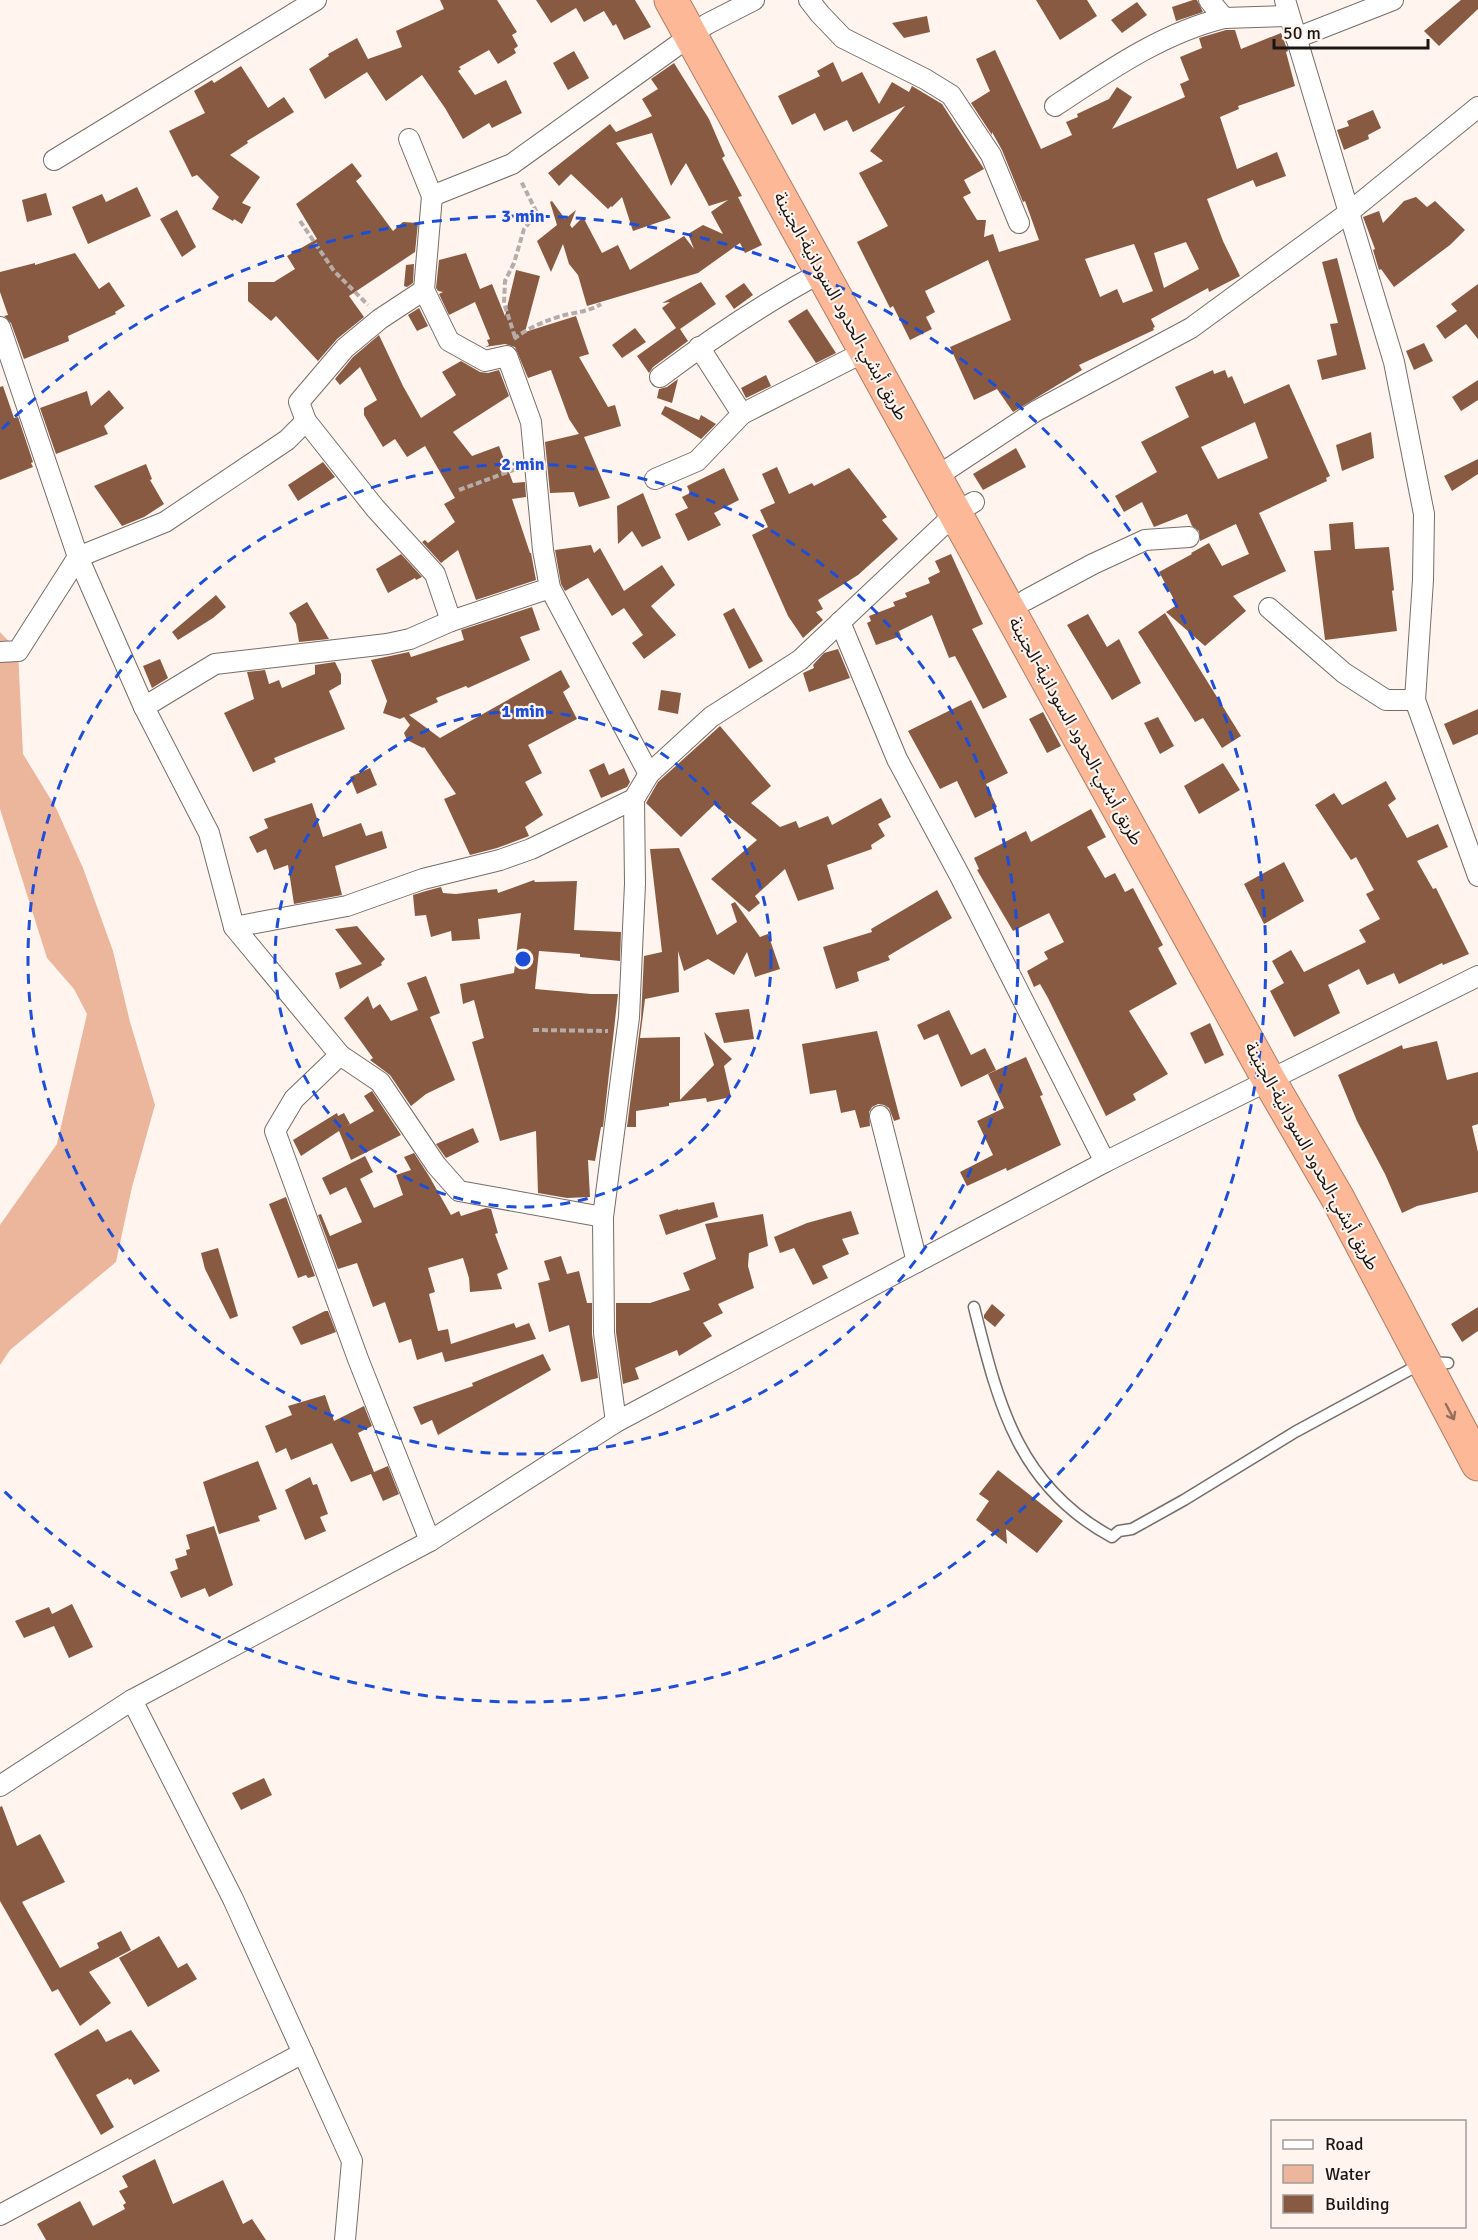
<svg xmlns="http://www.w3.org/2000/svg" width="1478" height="2240" viewBox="0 0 1478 2240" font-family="Signika,'Noto Sans Arabic',sans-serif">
<rect width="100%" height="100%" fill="#fff4ee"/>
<!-- water -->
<path fill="#ebb69b" d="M0,632L18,651L23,754L56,808L83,868L113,951L130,1022L155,1105L132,1187L116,1262L10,1350L0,1365V1225L57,1144L87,1014L74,989L47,958L0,809Z"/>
<!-- building -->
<g fill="#895a42" fill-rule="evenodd">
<path d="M440,0H497L517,32L512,35L518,46L514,49L516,53L498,64L489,50L459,67L461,69L458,71L475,95L506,80L522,113L492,128L489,123L463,139L445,108L422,75L386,101L367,72L325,99L309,69L329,56L328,54L357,38L368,59L402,47L396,31L444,9Z"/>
<path d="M536,0H635L651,27L624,40L616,24L613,26L604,11L584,22L576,8L551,23Z"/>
<path d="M1036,0H1087L1097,16L1060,40Z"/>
<path d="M1193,0H1197L1203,12L1176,21L1172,7Z"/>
<path d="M1461,0H1478V9L1439,46L1424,31Z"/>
<path d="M1137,2L1147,15L1122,33L1111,20Z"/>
<path d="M927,16L930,32L904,38L892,23Z"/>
<path d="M1226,30H1235L1241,49L1281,33L1288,51L1286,52L1295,86L1238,106L1239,109L1220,117L1237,169L1277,152L1286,176L1256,187L1253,180L1207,199L1223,241L1240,276L1209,292L1208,288L1151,319L1155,327L1153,328L1154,330L1079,365L1082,370L1013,412L997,389L974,400L950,347L1011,320L988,260L925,291L935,312L926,317L932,329L910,340L893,306L890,308L857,242L888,226L859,173L883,161L870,151L905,106L853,132L847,120L824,131L815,113L792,125L778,96L820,76L817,71L833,62L842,82L862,72L879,104L892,82L909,92L912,86L942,104L984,169L964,180L971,193L963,197L977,220H986L984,237L993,234L999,252L1039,240L1025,201L1023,202L1002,150L992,132V135L971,103L990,91L976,59L995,50L1041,149L1072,135L1066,122L1078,117L1077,114L1109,99L1117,87L1132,97L1112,129L1185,97L1180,84L1189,80L1180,57L1202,48L1199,38ZM1186,242L1199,269L1164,288L1154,253ZM1134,244L1153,291L1123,303L1117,289L1100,297L1085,259Z"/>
<path d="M574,51L589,78L568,90L553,63Z"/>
<path d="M674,63L709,119L725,156L722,158L742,196L738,197L762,245L745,253L740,243L698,273L587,306L578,275L569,264L563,244L551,272L537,241L557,225L550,202L552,201L565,219L576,210L570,225L572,228L583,217L602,253L618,245L630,270L684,236L694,249L688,234L703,225L723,234L711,212L728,200L709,206L686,163L671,186L652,133L616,143L671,218L633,231L622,197L612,207L611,206L608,209L571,174L559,186L548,173L610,124L616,132L652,116L642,99L658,89L651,79Z"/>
<path d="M241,66L268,108L284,97L294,112L247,141L248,143L230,155L260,177L242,203L251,207L242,224L234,219L233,221L212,209L219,197L197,175L192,177L169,131L205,113L194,91L212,80L214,83Z"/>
<path d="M1373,110L1381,128L1368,135L1369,139L1344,150L1337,130L1349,126L1347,121Z"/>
<path d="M352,163L362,176L356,181L393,231L403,222L418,223L415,252L349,296L364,317L337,339L318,361L276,316L271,321L248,301V282H274L295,269L287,256L317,239L296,204Z"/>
<path d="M137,187L151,216L88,244L72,207L102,194L106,202Z"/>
<path d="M46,193L52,215L27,222L22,200Z"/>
<path d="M1416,197L1427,207L1435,201L1465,230L1450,245L1394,287L1381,269L1379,270L1373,250L1375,249L1363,217L1379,211L1383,223L1404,201Z"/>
<path d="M177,210L196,247L182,257L160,219Z"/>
<path d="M75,253L99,289L109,282L125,306L115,312L116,314L68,336L69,341L24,359L11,323L4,316L8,315L0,292V272L35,263V265Z"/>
<path d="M466,253L480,289L492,284L505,316L516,270L540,276L525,332L576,316L589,354L579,357L608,407L615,405L621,426L584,437L610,498L579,507L574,492L550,493L545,442L579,434L569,419L551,370L528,378L515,347L505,344L485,347L489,345L487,340L490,339L475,302L449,315L439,294L443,292L438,291L436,288L439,260Z"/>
<path d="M1337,258L1366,369L1322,380L1317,360L1337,355L1330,324L1338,323L1322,262Z"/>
<path d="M414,264L413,283L407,287L404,286L406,265Z"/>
<path d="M701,282L716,304L680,329L688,341L653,367L649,373L637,356L676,328L662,308L670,302L662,303Z"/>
<path d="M744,283L753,295L734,309L725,296Z"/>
<path d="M1478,284V339L1466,324L1445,339L1436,326L1457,311L1451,304Z"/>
<path d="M419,308L428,326L417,331L408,315Z"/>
<path d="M807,309L836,353L816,363L788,321Z"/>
<path d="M635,328L646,342L622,358L612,345Z"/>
<path d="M379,335L403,386L421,418L456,395L442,372L461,361L480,372L488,373L499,370L509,396L453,432L472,456L499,446L513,483L525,482L526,497L512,499L530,553H531L536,580L476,600L458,550L441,563L422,542L425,540L428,543L455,522L444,504L455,498L425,446L407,457L395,439L383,447L364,415V408L377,400L360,367L340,385L335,379L353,357Z"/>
<path d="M1424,343L1433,361L1414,370L1406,351Z"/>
<path d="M1213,370L1214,374L1225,370L1228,378L1232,376L1244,404L1289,384L1330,476L1326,478L1327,481L1259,513L1286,571L1233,596L1246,611L1205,646L1166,612L1177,605L1159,572L1192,554L1191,553L1209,543L1222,566L1249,554L1236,524L1200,541L1199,531L1192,526L1187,514L1154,527L1142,502L1124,512L1115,496L1157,472L1141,442L1189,417L1175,387ZM1255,422L1268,458L1218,479L1201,447Z"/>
<path d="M766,375L771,386L746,398L741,388Z"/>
<path d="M678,379L672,403L657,398L659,389L667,387Z"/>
<path d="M1478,380V400L1461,411L1452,397Z"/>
<path d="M3,386L14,418L18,417L33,462L31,463L33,467L0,480V387Z"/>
<path d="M109,390L124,408L104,426L108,434L56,454L40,408L87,391L91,406Z"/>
<path d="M665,406L699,420L701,415L716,424L701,439L661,414Z"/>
<path d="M1371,432L1374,458L1342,471L1336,445Z"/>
<path d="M1016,448L1026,467L983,490L973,474Z"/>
<path d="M1478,459V474L1452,491L1444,476Z"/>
<path d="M323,462L335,477L298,501L288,485Z"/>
<path d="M146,464L152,479L150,480L164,504L144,517L122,526L94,486Z"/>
<path d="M777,467L789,494L812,483L814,486L849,468L887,517L882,520L898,539L858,575L818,600L823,609L816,612L823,620L803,638L788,616L752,535L768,527L760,510L775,503L762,474Z"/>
<path d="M724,468L739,500L714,513L721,525L688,541L675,514L688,508L682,497L690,493L687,486Z"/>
<path d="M643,493L661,538L642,547L632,531L618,544L617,506Z"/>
<path d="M1353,522L1355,549L1389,547L1394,590L1392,591L1397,631L1325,640L1314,551L1331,550L1329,524Z"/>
<path d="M591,545L594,553L600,548L624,591L662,565L675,585L651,606L676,635L644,659L632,643L643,635L624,608L612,616L588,578L565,591L561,584L555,550Z"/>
<path d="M401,554L422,577L416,580L415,578L388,593L376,569Z"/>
<path d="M951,554L983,624L972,629L1007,697L983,709L955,656L949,658L932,615L899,631L901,636L876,645L867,623L871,621L869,616L895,606L893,602L907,597L905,593L930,583L928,578L940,572L935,561Z"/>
<path d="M216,595L226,607L213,618L178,640L172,632Z"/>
<path d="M307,602L329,639L299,642L296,624L289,613Z"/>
<path d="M532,607L540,630L520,637L530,660L468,688L466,686L436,698L438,702L409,715L440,738L561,670L570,687L563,692L577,719L528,745L542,773L525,782L543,815L525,827L529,836L497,848L470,855L444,799L456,794L424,747L423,748L407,740L404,733L410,725L404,717L400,719L383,713L387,701L371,660L409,652L411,657L464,640L461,630Z"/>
<path d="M734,608L763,661L749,669L723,614Z"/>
<path d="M1165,613L1241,736L1222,748L1203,718L1195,722L1138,632Z"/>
<path d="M1088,614L1107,647L1119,639L1141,683L1112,700L1067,625Z"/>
<path d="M838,649L850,678L809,692L803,673L814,668L813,665L824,653Z"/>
<path d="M160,659L168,678L152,688L143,666Z"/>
<path d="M335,662L341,674V684L329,691L345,729L274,758L276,762L253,772L224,713L254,699L247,672L265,670L269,684L279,680L282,688L315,674V665Z"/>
<path d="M661,690L681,693L678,714L658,710Z"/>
<path d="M971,700L1008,773L986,784L997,807L975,818L957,781L940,789L908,731Z"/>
<path d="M1478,709V734L1453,745L1444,724Z"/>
<path d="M1043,712L1061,746L1047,753L1029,719Z"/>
<path d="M1158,717L1174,746L1160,754L1144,723Z"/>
<path d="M720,726L771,786L751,803L780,827L796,821L799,828L828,816L832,825L881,798L891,817L878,824L885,836L871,845L872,849L827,865L834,889L798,901L785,869L755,896L760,903L749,912L711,879L757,840L714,805L681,837L646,803L658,782Z"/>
<path d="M604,763L609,775L624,768L630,782L627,787L601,798L589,770Z"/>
<path d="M1223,763L1240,790L1199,814L1184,786Z"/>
<path d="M370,768L377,785L357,794L350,777Z"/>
<path d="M1386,781L1396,799L1388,805L1407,838L1438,824L1448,847L1417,861L1433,889L1436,888L1469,954L1443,965L1442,963L1399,984L1394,973L1367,985L1359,969L1328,985L1340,1013L1294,1037L1270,991L1284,983L1272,961L1291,950L1304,972L1366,942L1359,930L1380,919L1366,894L1374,890L1356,857L1351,860L1315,805L1334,793L1342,805Z"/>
<path d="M312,803L323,837L361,823L366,836L382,831L387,848L335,866L342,895L294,904L288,865L274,870L266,849L257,853L249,837L268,828L264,819Z"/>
<path d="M1091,809L1106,837L1087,847L1105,878L1115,873L1125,892L1133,888L1163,945L1158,948L1177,984L1129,1011L1168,1074L1133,1094L1136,1100L1106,1116L1048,998L1040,984L1034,987L1027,971L1048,959L1044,952L1064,942L1049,913L1013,931L977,870L979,869L974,858L1026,831L1031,842Z"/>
<path d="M679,848L717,935L737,922L731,904L735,902L760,937L768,934L780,969L755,977L747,952L734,975L708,959L684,971L678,951L679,992L645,999L640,1038L680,1037V1100L714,1065L704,1032L732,1059L724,1066L731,1097L707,1102L706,1098L669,1103V1106L636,1111V1127H627L641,1019L644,956L662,952L650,849Z"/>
<path d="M1284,862L1304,901L1264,924L1244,884Z"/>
<path d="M534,880L535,882L577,881L574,930L621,932L620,961L580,957V954L539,951L535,989L591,994H618L603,1127H601L595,1161L588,1160L590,1197L567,1198L538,1193L536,1131L500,1141L472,1042L484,1038L474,1000L463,1004L460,984L514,973L521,913L478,919L480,939L452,941L451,931L431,937L426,915L415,916L413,895L426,891L441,887L443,893L456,894L497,889L498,893Z"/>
<path d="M937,890L952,918L888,956L890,960L857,972L859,981L836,989L823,947L872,932L871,929Z"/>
<path d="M357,926L385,959L381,963L382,965L340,989L335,973L362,964L335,929Z"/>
<path d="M426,976L440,1013L430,1017L455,1080L426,1094L411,1106L390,1075L370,1060L373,1058L344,1018L368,996L373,1009L380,1004L391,1021L418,1010L407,983Z"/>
<path d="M749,1009L754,1039L724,1043L715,1013Z"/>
<path d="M949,1010L971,1055L985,1048L996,1070L961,1087L938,1034L924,1040L917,1025Z"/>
<path d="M1210,1023L1224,1055L1205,1064L1190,1033Z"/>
<path d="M877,1031L900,1119L894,1121L889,1108L884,1105L878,1104L872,1107L869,1112L870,1126L860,1128L855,1110L841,1113L836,1090L810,1094L802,1044Z"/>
<path d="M1437,1041L1447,1080L1478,1072V1124L1472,1126L1478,1152V1192L1417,1206L1402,1213L1385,1174L1357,1121L1338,1075L1402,1045L1403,1049Z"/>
<path d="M1026,1057L1043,1095L1040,1096L1061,1145L1007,1171L1006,1168L967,1186L960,1172L993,1155L977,1121L1004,1108L988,1074Z"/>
<path d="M372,1091L401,1135L351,1160L339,1131L301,1156L293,1140L337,1113L338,1116L344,1113L350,1124L345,1127L374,1111L364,1096Z"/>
<path d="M473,1128L479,1142L446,1158L436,1144Z"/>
<path d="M414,1153L429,1176L451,1215L459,1211L461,1216L486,1208L491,1209L498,1233L495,1234L508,1269L497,1274L502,1289L470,1292L469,1278L463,1258L428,1268L435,1292L429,1294L438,1331L448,1329L451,1344L514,1323L516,1328L529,1323L536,1339L445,1362L442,1352L417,1360L411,1339L399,1343L385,1302L373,1307L357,1263L338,1269L318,1215L321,1214L330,1236L362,1222L346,1187L330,1195L322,1178L365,1156L373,1172L360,1179L374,1208L403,1195L396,1175L411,1170L404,1157Z"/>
<path d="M286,1197L315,1276L308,1278L306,1275L298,1278L269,1204Z"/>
<path d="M714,1202L718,1217L666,1235L659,1215L678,1209V1210Z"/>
<path d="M851,1211L859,1234L842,1239L849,1254L822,1266L828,1278L813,1285L794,1248L780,1253L774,1237L807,1223Z"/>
<path d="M763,1214L768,1246L749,1253L748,1266L754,1288L718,1304L723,1313L703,1323L712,1336L679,1356L677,1350L635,1368L639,1379L623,1384L616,1332V1303H650L690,1290L683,1273L716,1259L705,1224Z"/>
<path d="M218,1248L238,1316L230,1319L205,1269L201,1253Z"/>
<path d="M561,1256L567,1274L579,1271L587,1303H592V1334L598,1378L581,1382L569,1325L549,1332L538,1283L550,1280L544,1261Z"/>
<path d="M992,1304L1005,1315L995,1327L984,1318V1315Z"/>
<path d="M1478,1307V1331L1462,1342L1451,1324Z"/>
<path d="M325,1311H328L336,1332L301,1345L292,1327Z"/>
<path d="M543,1354L551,1370L438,1435L432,1420L421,1425L413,1407L473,1386L472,1383Z"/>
<path d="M325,1395L334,1421L364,1406L372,1426L358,1433L374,1472L388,1466L399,1494L383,1501L371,1474L351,1482L332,1443L291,1460L286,1448L276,1453L265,1426L292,1415L288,1406Z"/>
<path d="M258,1461L277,1509L258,1516L260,1521L219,1534L203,1482Z"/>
<path d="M998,1470L1063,1521L1037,1553L1006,1529L1007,1544L976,1520L989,1501L979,1494Z"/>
<path d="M310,1477L313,1485L317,1484L328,1514L320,1517L326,1531L305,1540L285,1490Z"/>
<path d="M214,1526L233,1585L209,1597L205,1588L181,1598L170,1572L178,1569L175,1559L187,1555L186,1550L190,1549L186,1535Z"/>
<path d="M72,1604L93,1647L69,1658L54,1626L24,1638L15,1621L49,1607L52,1614Z"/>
<path d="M264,1778L272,1795L241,1810L232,1793Z"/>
<path d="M2,1806L17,1846L40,1834L65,1882L22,1902L60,1968L99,1948L97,1943L121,1931L131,1950L89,1972L111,2003L80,2026L58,1989L52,1992L0,1901V1807Z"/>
<path d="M159,1936L178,1968L187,1963L197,1979L148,2007L119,1958Z"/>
<path d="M98,2029L106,2042L131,2030L160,2071L134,2085L131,2079L129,2080L128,2078L96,2095L114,2127L101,2135L54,2054Z"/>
<path d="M155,2159L173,2204L223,2180L243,2224L252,2219L266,2240H46L37,2224L80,2201L93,2226L125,2209L123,2205L126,2203L119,2191L128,2187L122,2176Z"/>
</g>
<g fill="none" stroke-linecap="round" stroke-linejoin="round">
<defs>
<path id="lane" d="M974,1307C998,1402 1017,1486 1112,1537L1119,1531L1132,1529L1184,1500L1295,1432L1424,1362L1448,1363"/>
<g id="street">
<path d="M809,0L820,14L843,38L925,79L951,95L991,155L1019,223"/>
<path d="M1209,0L1224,18L1289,16"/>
<path d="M1285,0L1394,362L1424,514L1423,580L1415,700L1478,876"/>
<path d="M1296,38L1393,0"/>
<path d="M1055,106C1108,71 1162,33 1224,18"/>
<path d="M409,139L432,196"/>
<path d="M54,160L316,0"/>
<path d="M424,290L449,341L485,361L507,356L531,422L543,550L550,588L649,774"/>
<path d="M0,327L78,557L144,707L209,833L234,927L340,1055L380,1082L436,1165L459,1191L603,1217"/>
<path d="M699,347L742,414"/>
<path d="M660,377C713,337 762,304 822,272"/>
<path d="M936,477L1036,411L1191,328L1348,213L1478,107"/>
<path d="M655,479L697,461L742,414L866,351"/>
<path d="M1026,600L1093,564L1145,540L1189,537"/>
<path d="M1269,608L1344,673L1386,700H1415"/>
<path d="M451,621L435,574L375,508L306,421L299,402L345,348L380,319L424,290L432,196L512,164L707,24L754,0"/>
<path d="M840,622L897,759L960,876L1105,1162"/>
<path d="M0,652L18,651L78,557L165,522L287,440L306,421"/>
<path d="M144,707L215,664L387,644L410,639L451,621L550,588"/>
<path d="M234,927L347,906L423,879L500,860L531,849L634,799L649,774L711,717L800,660L957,512L974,502"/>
<path d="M340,1055L294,1099L275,1131L358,1359L430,1541"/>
<path d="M880,1116L917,1262"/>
<path d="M616,1422L604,1333L603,1217L629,1017L635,884L634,799"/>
<path d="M132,1700L233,1899L352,2161L345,2240"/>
<path d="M0,1786L132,1700L430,1541L616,1422L1105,1162L1478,976"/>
<path d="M0,2215L303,2053"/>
</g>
<path id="highway" d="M671,0L1269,1080L1337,1197L1478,1464"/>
</defs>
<!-- lane casing -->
<use href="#lane" stroke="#776d68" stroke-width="13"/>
<!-- street casing -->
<use href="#street" stroke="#776d68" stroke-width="22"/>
<!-- highway casing -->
<use href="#highway" stroke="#ad7f69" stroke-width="35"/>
<!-- path -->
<g stroke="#b6ada8" stroke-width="4" stroke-dasharray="6 3" stroke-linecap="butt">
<path d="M300,221L334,271L368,305"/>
<path d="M515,337L504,303L505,281L514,263L524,229L537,213L521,181"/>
<path d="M514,339C527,328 549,319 565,315C578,312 590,311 601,304"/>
<path d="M459,490L516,469"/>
<path d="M533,1030L608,1031"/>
</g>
<!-- lane -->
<use href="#lane" stroke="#fff" stroke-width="10"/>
<!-- street -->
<use href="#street" stroke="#fff" stroke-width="20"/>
<!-- highway -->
<use href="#highway" stroke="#fcb897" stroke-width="33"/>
</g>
<!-- one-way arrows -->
<defs><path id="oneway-shaft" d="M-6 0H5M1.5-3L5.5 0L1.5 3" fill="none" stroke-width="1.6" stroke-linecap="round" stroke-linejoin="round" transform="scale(1.5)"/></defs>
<use stroke="#966f5c" href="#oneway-shaft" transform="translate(1450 1412) rotate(62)"/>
<!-- distance rings -->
<g fill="none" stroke="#1d4ed8" stroke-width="3" stroke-dasharray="10 8">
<circle cx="523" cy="959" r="248"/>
<circle cx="523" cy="959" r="495"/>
<path d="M2 429A743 743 0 1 1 2 1489"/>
</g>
<g text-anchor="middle" stroke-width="4.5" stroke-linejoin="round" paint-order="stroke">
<!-- street labels -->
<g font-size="18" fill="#1a1614" stroke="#fff4ee">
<text transform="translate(841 306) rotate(61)" y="6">طريق أبشي-الحدود السودانية-الجنينة</text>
<text transform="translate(1076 731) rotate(61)" y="6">طريق أبشي-الحدود السودانية-الجنينة</text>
<text transform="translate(1312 1156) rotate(61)" y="6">طريق أبشي-الحدود السودانية-الجنينة</text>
</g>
</g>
<circle cx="523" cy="959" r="9" fill="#1d4ed8" stroke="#fff4ee" stroke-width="3"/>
<g font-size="18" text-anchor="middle" font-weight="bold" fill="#1d4ed8" stroke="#fff4ee" stroke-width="4.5" stroke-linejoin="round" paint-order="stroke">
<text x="523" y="222">3 min</text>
<text x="523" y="470">2 min</text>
<text x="523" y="717">1 min</text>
</g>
<!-- legend -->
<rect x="1271" y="2120" width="195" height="108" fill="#fff4ee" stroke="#a39b97" stroke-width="1.5"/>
<rect x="1283" y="2140" width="30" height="9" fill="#ffffff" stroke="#a39b97" stroke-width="1.5"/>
<text x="1325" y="2150" font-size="18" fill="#1a1614">Road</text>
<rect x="1283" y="2165" width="30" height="18" fill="#ebb69b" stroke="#a39b97" stroke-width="1.5"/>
<text x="1325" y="2180" font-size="18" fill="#1a1614">Water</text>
<rect x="1283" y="2195" width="30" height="18" fill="#895a42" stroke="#a39b97" stroke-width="1.5"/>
<text x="1325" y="2210" font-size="18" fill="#1a1614">Building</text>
<!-- scale -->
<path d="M1274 39v9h154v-9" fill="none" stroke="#1a1614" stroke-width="3"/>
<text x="1283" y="39" font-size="18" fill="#1a1614" stroke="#fff4ee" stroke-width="4.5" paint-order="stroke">50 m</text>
</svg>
